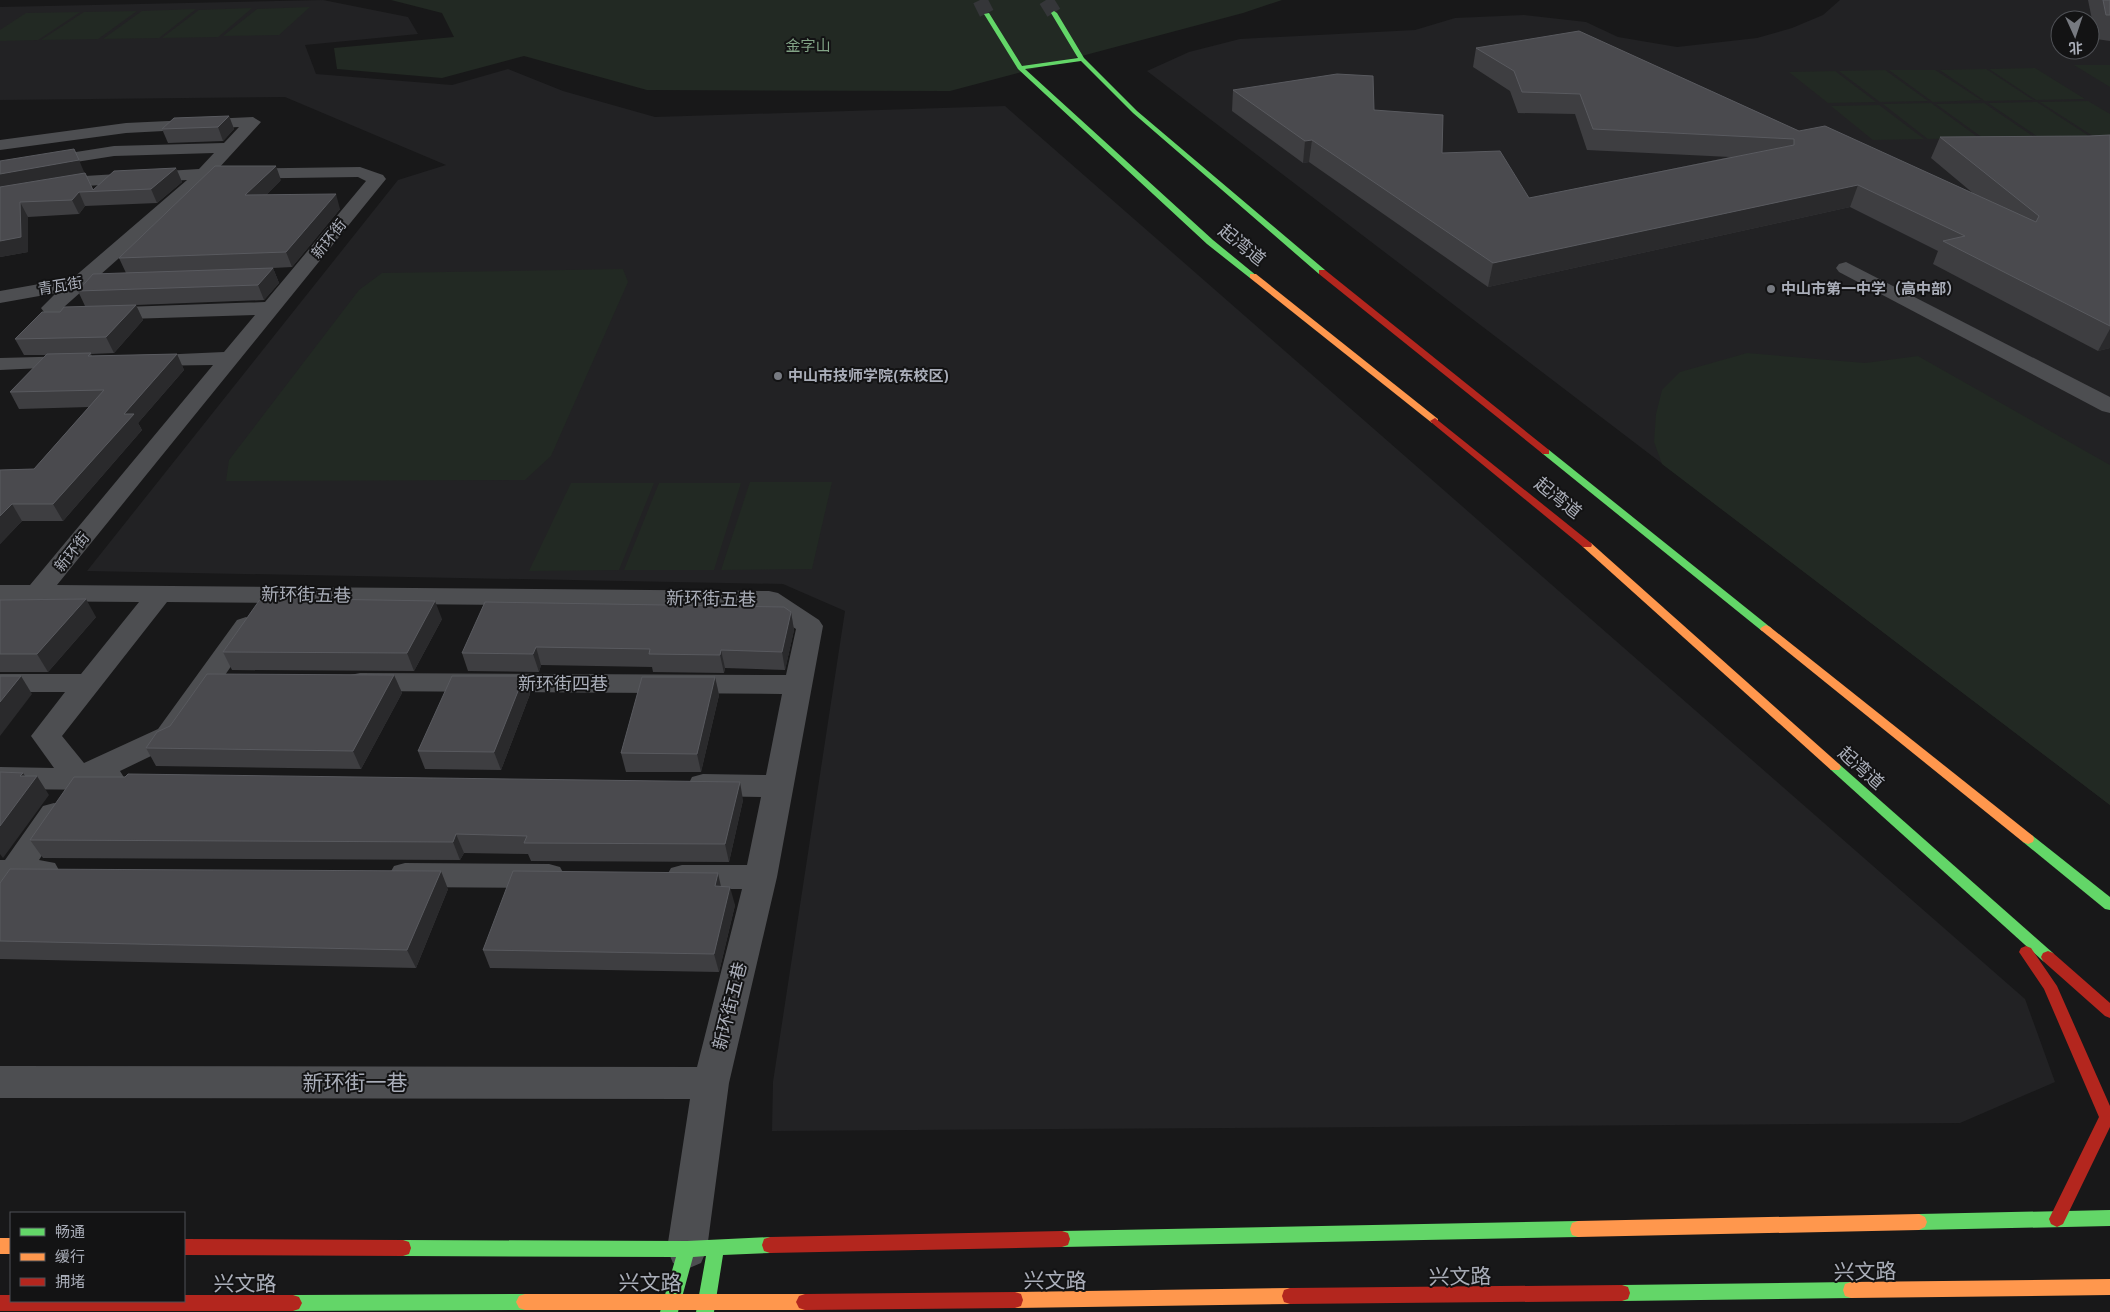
<svg xmlns="http://www.w3.org/2000/svg" width="2110" height="1312" viewBox="0 0 2110 1312" font-family="Overpass,'Noto Sans SC',sans-serif">
<rect width="100%" height="100%" fill="#181819"/>
<!-- built -->
<g fill="#222224" fill-rule="evenodd">
<path d="M323,0L408,17L418,34L305,45L316,74L452,85L508,69L563,91L655,117L1005,106L2025,999L2055,1082L1960,1123L772,1131L773,1082L845,611L783,584L87,571L398,180L446,165L285,97L0,100V7Z"/>
<path d="M1840,0H2110V805L1147,71L1189,52L1240,39L1415,30L1455,18L1524,15L1586,22L1618,37L1677,47L1757,38L1792,28L1823,15ZM2060,20H2090V50H2060Z"/>
</g>
<!-- green -->
<g fill="#222923">
<path d="M391,0H1282L1243,13L950,91L647,90L524,56L442,78L337,69L334,48L454,37L442,13Z"/>
<path d="M310,7L279,35L223,36L257,9Z"/>
<path d="M252,8L218,37L162,38L199,10Z"/>
<path d="M196,9L159,38L103,39L142,11Z"/>
<path d="M137,11L98,39L41,40L84,12Z"/>
<path d="M80,12L38,40L0,41V30L26,13Z"/>
<path d="M2074,65H2110V87Z"/>
<path d="M2035,68L2085,99L2036,100L1989,69Z"/>
<path d="M1985,69H1986L2033,100L1985,101L1940,70Z"/>
<path d="M1885,70L1928,101L1880,102L1839,71Z"/>
<path d="M1889,70H1935L1981,100L1933,102Z"/>
<path d="M1835,71L1876,102L1828,103L1789,72Z"/>
<path d="M2088,101L2110,114V136H2093L2040,102Z"/>
<path d="M2037,102L2089,136L2038,137L1988,103Z"/>
<path d="M1931,103L1979,138L1928,139L1883,104Z"/>
<path d="M1984,103L2034,137L1983,138L1936,104Z"/>
<path d="M1879,105L1924,139L1873,140L1831,106Z"/>
<path d="M623,269L628,282L551,456L525,480L226,481L229,460L359,290L382,273Z"/>
<path d="M1747,353L1865,363L1918,356L2110,465V805L1662,464L1654,442L1656,414L1662,390L1680,372Z"/>
<path d="M750,482H832L812,569L721,570Z"/>
<path d="M571,483H654L619,570L529,571Z"/>
<path d="M659,483H741L714,570H624Z"/>
</g>
<g fill="none" stroke-linecap="round" stroke-linejoin="round">
<!-- secondary-tunnel -->
<g stroke="#353639" stroke-width="15" stroke-dasharray="15 8" stroke-linecap="butt">
<path d="M980,0L987,14"/>
<path d="M1046,0L1054,13"/>
</g>
<!-- street -->
<g fill="#4d4e51" fill-rule="evenodd">
<path d="M253,117L261,122L218,169L360,167L383,175L386,179L57,585L769,591L778,593L819,620L823,626L777,877L729,1083L707,1249L701,1263L687,1269L673,1263L667,1249L690,1099L0,1098V1066L697,1067L742,889H682L671,886L666,877L671,868L682,865H747L761,797L703,796L692,793L688,785L692,777L703,774L766,775L782,694L360,691L350,689L346,682L350,675L360,673L786,675L796,629L763,607L167,602L62,736L84,763L158,729L237,620L246,617L255,620L259,626L178,743L120,771L125,779L121,787L110,790L0,789V767L54,768L31,736L65,692H0V674H81L139,602L0,601V585H30L213,365L142,366L135,364L131,360L135,356L224,352L255,315L64,321L44,312L41,308L56,293L0,303V291L73,278L187,180L85,186L0,201V191L85,176L199,169L214,153L114,156L0,174V164L114,146L224,143L239,127L126,133L0,150V140L126,123ZM358,177L366,181L265,302L68,309L64,307L208,179Z"/>
<path d="M1846,262L2110,397V413L2102,411L1839,272L1836,268L1839,264Z"/>
<path d="M77,356L84,358L88,362L84,366L0,370V358Z"/>
<path d="M54,803L65,806L69,814L39,860L55,863L60,872L55,881L44,884H22L12,900L0,904V860H5L43,806Z"/>
<path d="M405,863L549,864L560,867L565,876L560,885L549,888L405,887L394,884L389,875L394,866Z"/>
</g>
<!-- fast -->
<g fill="#63d668" fill-rule="evenodd">
<path d="M1054,11L1057,13L1084,58L1137,111L1325,270V274H1319L1133,113L1081,61L1025,69L1213,240L1257,276L1250,278L1207,244L1018,69L984,14L989,13L1022,66L1078,58L1051,13Z"/>
<path d="M1546,449L1549,450L1770,627L1772,629L1770,631H1762L1543,454L1541,452Z"/>
<path d="M1835,763L1839,764L2053,953L2055,957L2053,961L2048,963L2043,961L1831,770L1829,767L1831,764Z"/>
<path d="M2028,834L2033,836L2110,897V910L2105,909L2023,842L2022,839L2023,836Z"/>
<path d="M2110,1210V1226L1919,1230L1913,1227L1911,1222L1913,1217L1919,1214Z"/>
<path d="M1578,1221L1584,1223L1586,1229L1584,1235L1578,1237L1062,1247L1056,1245L1054,1239L1056,1233L1062,1231Z"/>
<path d="M770,1237L776,1239L778,1245L776,1251L770,1253L723,1255L714,1312H696L706,1256L693,1257L678,1312H660L676,1257L403,1256L397,1254L395,1248L397,1242L403,1240L687,1241Z"/>
<path d="M1851,1282L1857,1284L1859,1290L1857,1296L1851,1298L1622,1301L1616,1299L1614,1293L1616,1287L1622,1285Z"/>
<path d="M525,1294L531,1296L534,1302L531,1308L525,1310L293,1311L287,1309L284,1303L287,1297L293,1295Z"/>
</g>
<!-- slow -->
<g fill="#ff974d" fill-rule="evenodd">
<path d="M1250,274H1256L1438,419V423H1432L1250,278Z"/>
<path d="M1587,542L1591,543L1839,764L1841,767L1839,770H1831L1583,547L1582,545Z"/>
<path d="M1766,625L1770,627L2033,836L2034,839L2033,842L2028,844L2023,842L1762,631L1760,629L1762,627Z"/>
<path d="M1919,1214L1925,1217L1927,1222L1925,1227L1919,1230L1578,1237L1572,1235L1570,1229L1572,1223L1578,1221Z"/>
<rect x="0" y="1238" width="11" height="16"/>
<path d="M2110,1279V1295L1851,1298L1845,1296L1843,1290L1845,1284L1851,1282Z"/>
<path d="M1290,1288L1296,1290L1298,1296L1296,1302L1290,1304L1015,1308L1009,1306L1007,1300L1009,1294L1015,1292Z"/>
<path d="M525,1294H805L811,1296L814,1302L811,1308L805,1310H525L519,1308L516,1302L519,1296Z"/>
</g>
<!-- jam -->
<g fill="#b3261e" fill-rule="evenodd">
<path d="M1319,270H1325L1549,450V454H1543L1319,274Z"/>
<path d="M1435,418L1591,543L1592,545L1591,547H1583L1432,423L1430,421Z"/>
<path d="M2026,946L2031,948L2057,986L2110,1106V1127L2063,1224L2057,1227L2051,1224L2049,1219L2099,1117L2044,989L2019,952L2021,948Z"/>
<path d="M2048,951L2053,953L2110,1003V1018L2105,1016L2043,961L2041,957L2043,953Z"/>
<path d="M1062,1231L1068,1233L1070,1239L1068,1245L1062,1247L770,1253L764,1251L762,1245L764,1239L770,1237Z"/>
<path d="M184,1239L403,1240L409,1242L411,1248L409,1254L403,1256L184,1255Z"/>
<path d="M1622,1285L1628,1287L1630,1293L1628,1299L1622,1301L1290,1304L1284,1302L1282,1296L1284,1290L1290,1288Z"/>
<path d="M1015,1292L1021,1294L1023,1300L1021,1306L1015,1308L805,1310L799,1308L796,1302L799,1296L805,1294Z"/>
<path d="M0,1295H11V1301H184V1295H293L299,1297L302,1303L299,1309L293,1311H0Z"/>
</g>
</g>
<!-- wall -->
<g fill="#3e3e41">
<path d="M2088,0H2110V41L2096,39Z"/>
<path d="M1476,48L1799,131L1974,194L1931,158L1940,137L2089,136L2110,135V348L2098,351L1933,264L1938,251L1850,207L1488,287L1309,162L1303,163L1232,111L1233,90L1374,110L1442,153L1529,198L1730,157L1587,150L1575,114L1518,113L1510,91L1473,67Z"/>
<path d="M229,116L234,129L223,141L168,143L162,129Z"/>
<path d="M0,161L85,173L93,190L176,168L182,182L157,203L85,206L79,214L28,217V252L0,257Z"/>
<path d="M281,180L266,195L340,209L292,267L273,268L279,283L264,300L136,305L143,320L114,353L91,354L92,356L177,354L184,370L138,423L142,430L63,521H22L0,544V470L34,469L89,407L19,409L10,392L46,355H24L15,339L60,312L85,306L78,291L126,273L119,258Z"/>
<path d="M0,600L96,617L48,672H0Z"/>
<path d="M791,612L794,630L785,670L725,668L724,673L653,672L652,667L541,665L539,672L468,671L462,653Z"/>
<path d="M442,619L414,671L232,670L223,652Z"/>
<path d="M394,675L402,693L361,769L156,766L146,748Z"/>
<path d="M524,676L530,694L501,770L425,769L418,751Z"/>
<path d="M715,677L719,695L701,772H626L621,753Z"/>
<path d="M743,800L729,862L531,861L528,854L464,853L460,860L43,858L30,840Z"/>
<path d="M0,883L448,889L416,968L0,959Z"/>
<path d="M722,886L735,905L719,972L490,968L483,950Z"/>
</g>
<!-- shaded-wall -->
<g fill="#2a2a2c">
<path d="M229,116L234,129L223,141L218,127Z"/>
<path d="M1312,140L1309,162L1303,163L1305,141Z"/>
<path d="M79,160L85,174L0,189V174Z"/>
<path d="M276,166L281,180L251,210L245,195Z"/>
<path d="M176,168L182,182L157,203L151,189Z"/>
<path d="M1858,185L1850,207L1488,287L1493,263Z"/>
<path d="M79,192L85,206L79,214L72,200Z"/>
<path d="M336,194L340,209L292,267L286,252Z"/>
<path d="M20,202L28,217V252L0,257V241Z"/>
<path d="M273,268L279,283L264,300L258,285Z"/>
<path d="M136,305L143,320L114,353L106,337Z"/>
<path d="M2110,329V348L2098,351Z"/>
<path d="M177,354L184,370L138,423L142,430L63,521L53,504L124,414Z"/>
<path d="M12,504L22,521L0,544V516Z"/>
<path d="M86,599L96,617L48,672L37,654Z"/>
<path d="M435,601L442,619L414,671L407,653Z"/>
<path d="M791,612L794,630L785,670L782,652Z"/>
<path d="M536,647L541,665L539,672L533,654Z"/>
<path d="M721,650L725,668L724,673L720,655Z"/>
<path d="M394,675L402,693L361,769L353,751Z"/>
<path d="M21,676L32,694L0,736V702Z"/>
<path d="M524,676L530,694L501,770L494,752Z"/>
<path d="M715,677L719,695L701,772L697,754Z"/>
<path d="M23,773L31,784L37,776L49,795L3,858L0,854V826L20,776Z"/>
<path d="M740,782L743,800L729,862L725,844Z"/>
<path d="M456,834L464,853L460,860L453,842Z"/>
<path d="M441,871L448,889L416,968L407,950Z"/>
<path d="M718,873L722,891L715,886Z"/>
<path d="M730,887L735,905L719,972L714,954Z"/>
</g>
<!-- building -->
<g fill="#4a4a4e" stroke="#595a5f">
<path d="M2103,0H2110V15H2106Z"/>
<path d="M1579,31L1799,131L1825,126L2036,222L2039,216L1940,137L2089,136L2110,135V326L1943,241L1965,236L1858,185L1493,263L1312,140L1305,141L1233,90L1337,74L1373,76L1374,110L1443,115L1442,153L1500,151L1529,198L1794,145V139L1593,129L1580,94L1522,92L1514,71L1476,48Z"/>
<path d="M229,116L218,127L162,129L174,118Z"/>
<path d="M74,149L79,160L0,174V161Z"/>
<path d="M215,166H276L245,195L336,194L286,252L119,258Z"/>
<path d="M176,168L151,189L79,192L72,200L20,202L21,237L0,241V187L85,173L93,190L114,171Z"/>
<path d="M273,268L258,285L78,291L93,274Z"/>
<path d="M136,305L106,337L15,339L42,312H60L64,307Z"/>
<path d="M91,353L88,356L177,354L124,414H134L53,504H12L0,516V470L34,469L104,390L10,392L47,354Z"/>
<path d="M261,598L435,601L407,653L223,652Z"/>
<path d="M86,599L37,654H0V600Z"/>
<path d="M485,602L784,607L791,612L782,652L721,650L720,655L649,654L650,649L536,647L533,654L462,653Z"/>
<path d="M207,674L394,675L353,751L146,748L157,732L170,726Z"/>
<path d="M0,676H21L0,702Z"/>
<path d="M452,676H524L494,752L418,751Z"/>
<path d="M642,677H715L697,754L621,753Z"/>
<path d="M0,772L23,773L20,776H37L0,826Z"/>
<path d="M128,774L740,782L725,844L524,843L527,836L456,834L453,842L30,840L74,777H125Z"/>
<path d="M10,869L441,871L407,950L0,941V883Z"/>
<path d="M513,871L718,873L715,886L730,887L714,954L483,950Z"/>
</g>
<!-- markers -->
<g fill="#777a81" stroke="#131314" stroke-width="2">
<circle cx="1771" cy="289" r="5"/>
<circle cx="778" cy="376" r="5"/>
</g>
<g text-anchor="middle" stroke-width="4" stroke-linejoin="round" paint-order="stroke">
<!-- far-park labels -->
<g font-size="15" fill="#82a386" stroke="#131314">
<text x="808" y="51">金字山</text>
</g>
<!-- far-street labels -->
<g font-size="15" fill="#aaaeb9" stroke="#131314">
<text transform="translate(329 239) rotate(-51)" y="5">新环街</text>
<text transform="translate(60 286) rotate(-9)" y="5">青瓦街</text>
<text transform="translate(72 552) rotate(-51)" y="5">新环街</text>
</g>
<!-- far-poi labels -->
<g font-size="15" font-weight="bold" fill="#aaaeb9" stroke="#131314" text-anchor="start">
<text x="1781" y="294">中山市第一中学（高中部）</text>
<text x="788" y="381">中山市技师学院(东校区)</text>
</g>
<!-- street labels -->
<g font-size="18" fill="#aaaeb9" stroke="#131314">
<text transform="translate(1242 245) rotate(39)" y="6">起湾道</text>
<text transform="translate(1558 498) rotate(39)" y="6">起湾道</text>
<text transform="translate(306 595) rotate(1)" y="6">新环街五巷</text>
<text transform="translate(711 599) rotate(1)" y="6">新环街五巷</text>
<text x="563" y="690">新环街四巷</text>
<text transform="translate(1861 768) rotate(42)" y="6">起湾道</text>
<text transform="translate(730 1006) rotate(-76)" y="6">新环街五巷</text>
</g>
<!-- near-street labels -->
<g font-size="21" fill="#aaaeb9" stroke="#131314">
<text x="355" y="1090">新环街一巷</text>
<text transform="translate(1865 1272) rotate(-1)" y="7">兴文路</text>
<text transform="translate(1460 1277) rotate(-1)" y="7">兴文路</text>
<text x="1055" y="1288">兴文路</text>
<text x="650" y="1290">兴文路</text>
<text x="245" y="1291">兴文路</text>
</g>
</g>
<!-- legend -->
<rect x="10" y="1212" width="175" height="90" fill="#131314" stroke="#4f5156"/>
<rect x="20" y="1228" width="25" height="8" fill="#63d668" stroke="#4f5156"/>
<text x="55" y="1237" font-size="15" fill="#aaaeb9">畅通</text>
<rect x="20" y="1253" width="25" height="8" fill="#ff974d" stroke="#4f5156"/>
<text x="55" y="1262" font-size="15" fill="#aaaeb9">缓行</text>
<rect x="20" y="1278" width="25" height="8" fill="#b3261e" stroke="#4f5156"/>
<text x="55" y="1287" font-size="15" fill="#aaaeb9">拥堵</text>
<!-- north arrow -->
<g transform="translate(2075 35) rotate(177)"><circle r="24" fill="#131314" stroke="#4f5156"/>
<path d="M0-4L9 19L0 12L-9 19Z" fill="#777a81"/>
<text y="-8" font-size="14" font-weight="bold" text-anchor="middle" fill="#aaaeb9">北</text>
</g>
</svg>
